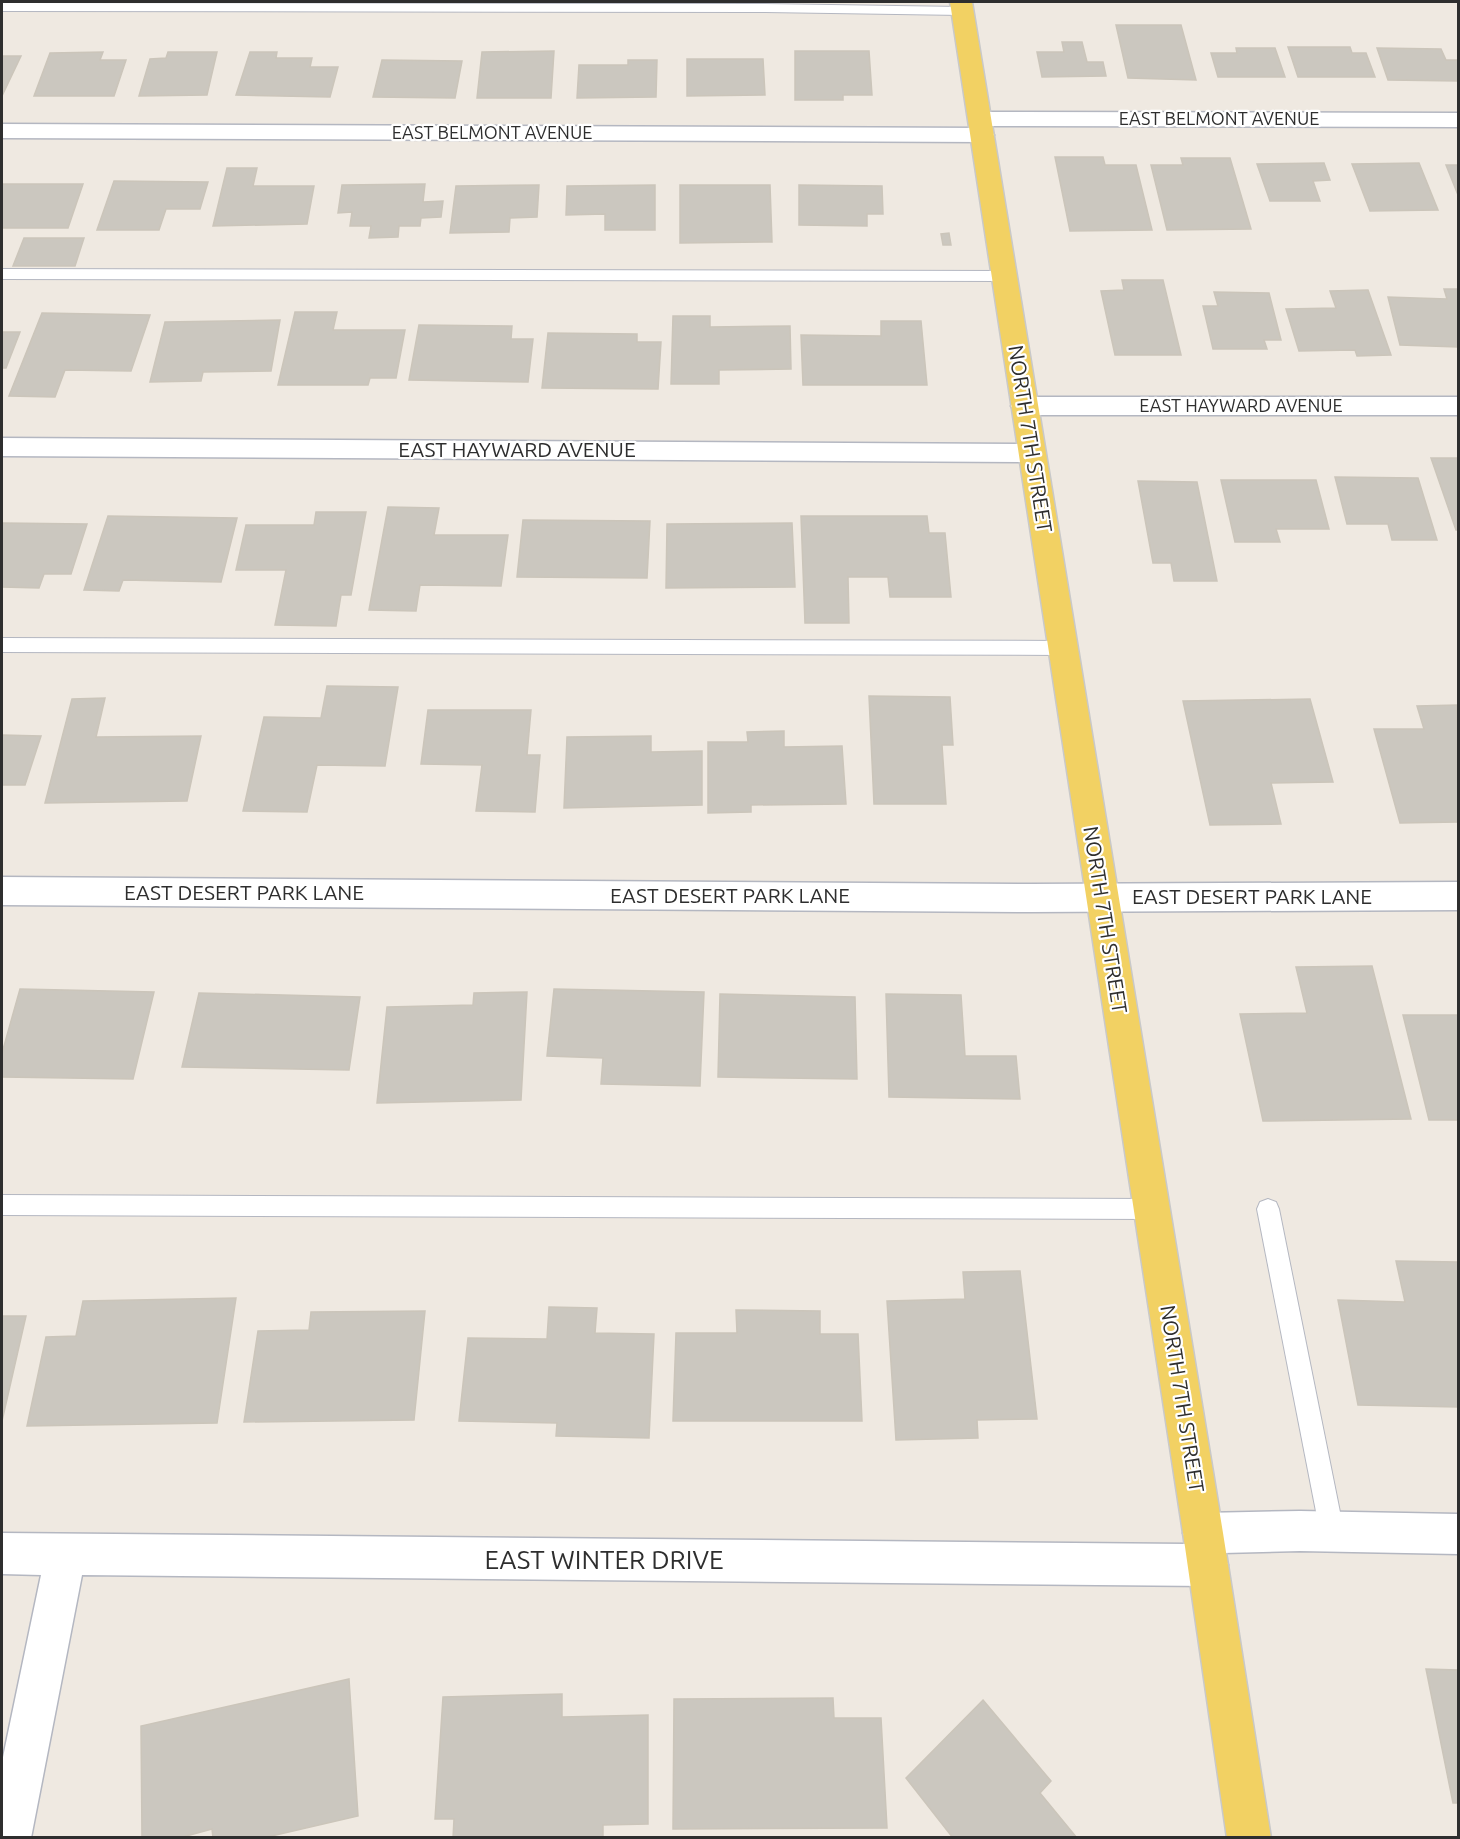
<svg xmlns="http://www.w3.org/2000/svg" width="1460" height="1839" viewBox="0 0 1460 1839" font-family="Ubuntu,sans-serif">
<rect width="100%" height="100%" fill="#efe9e1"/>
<!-- building -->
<g fill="#cbc7bf" stroke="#cbc5ba" stroke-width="1.5">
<path d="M1116,25H1181L1196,80L1128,78Z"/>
<path d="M1062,42H1082L1087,62H1103L1106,76L1042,77L1037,52H1064Z"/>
<path d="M1288,47H1350L1352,53H1366L1375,77H1298Z"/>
<path d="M1236,48H1275L1285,77H1218L1211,53H1237Z"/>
<path d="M1377,48L1441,49L1446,60H1458V81L1388,80Z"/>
<path d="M554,51L551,98H477L482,52Z"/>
<path d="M795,51H869L872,95H843V100H795Z"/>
<path d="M103,52L100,60H126L114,96H34L50,53Z"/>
<path d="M168,52H217L207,95L139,96L150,59L166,58Z"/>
<path d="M250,52H277L276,58H312L310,67H338L330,97L236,95Z"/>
<path d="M2,56H21L2,96Z"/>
<path d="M687,59H763L765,95L687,96Z"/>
<path d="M382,60L462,61L455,98L373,97Z"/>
<path d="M628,60H657L656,97L577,98L579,65H628Z"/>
<path d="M1055,157H1103L1105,165H1136L1152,230L1070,231Z"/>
<path d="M1181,158H1230L1251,229L1167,230L1151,165H1183Z"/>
<path d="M1324,163L1330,180L1313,181L1320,201H1270L1257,164Z"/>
<path d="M1419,163L1438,210L1370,211L1352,164Z"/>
<path d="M1446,165H1458V195Z"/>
<path d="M227,168H257L253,186H314L307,224L213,226Z"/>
<path d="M114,181L208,182L200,209H166L159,230H97Z"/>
<path d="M2,184H83L68,228H2Z"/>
<path d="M425,184L423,202L443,201L441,217L421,218L420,226H399L398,237L369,238L371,226H350L352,212L338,213L342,185Z"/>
<path d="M539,185L537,217L510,218L509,232L450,233L456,186Z"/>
<path d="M655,185V230H605V214L566,215L567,186Z"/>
<path d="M680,185H770L772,242L680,243Z"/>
<path d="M799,185L882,186L883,214H867V226L799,225Z"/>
<path d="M949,233L951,245H943L941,234Z"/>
<path d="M24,238H84L75,266H13Z"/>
<path d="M1122,280H1163L1181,355H1115L1101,291L1124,290Z"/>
<path d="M1444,289H1458V347L1400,345L1388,297L1447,299Z"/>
<path d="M1368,290L1391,355L1357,356L1355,350L1299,351L1286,309L1336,308L1330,291Z"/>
<path d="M1214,292L1269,293L1281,340H1264L1267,349H1213L1203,306H1218Z"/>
<path d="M295,312H337L333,330H405L396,378H370L368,385H278Z"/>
<path d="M42,313L150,315L131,371L65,370L55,397L9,396Z"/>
<path d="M673,316H710V327L790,326L791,369L719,370V384H671Z"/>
<path d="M280,320L271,371L203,372L201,381L150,382L165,322Z"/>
<path d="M881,321H921L927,385H803L801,335L881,336Z"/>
<path d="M419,325L512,326L511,339H533L528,382L409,380Z"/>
<path d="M2,332H20L6,368H2Z"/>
<path d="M548,333L637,334V342H661L658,389L542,388Z"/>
<path d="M1431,458H1458V530H1456Z"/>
<path d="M1335,477L1418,478L1437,540H1392L1388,524H1347Z"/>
<path d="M1221,480H1316L1329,529H1276L1280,542H1235Z"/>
<path d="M1138,481L1197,482L1217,581H1174L1171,563H1153Z"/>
<path d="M388,507L439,508L434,535H508L501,586L420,585L416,611L369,610Z"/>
<path d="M316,512H366L351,595H341L336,626L275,625L286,570H236L246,525H314Z"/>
<path d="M108,516L237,518L221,582L123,580L119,591L84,590Z"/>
<path d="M801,516H927L929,533H945L951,597H890L888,577H848L849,623H805Z"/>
<path d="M523,520L650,521L647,578L517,577Z"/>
<path d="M2,523L87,524L71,574H44L39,588L2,587Z"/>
<path d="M792,523L795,587L666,588L667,524Z"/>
<path d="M327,686L398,687L385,766L317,765L307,812L243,811L264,717L321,718Z"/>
<path d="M869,696L950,697L953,745H942L946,804H874Z"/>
<path d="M105,698L96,737L201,736L187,801L45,803L72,699Z"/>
<path d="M1310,699L1333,782L1271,783L1281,824L1210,825L1183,701Z"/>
<path d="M1457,705L1458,822L1400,823L1374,729H1424L1417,706Z"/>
<path d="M428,710H531L527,755H540L535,812L476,811L482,765L421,764Z"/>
<path d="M784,731V747L842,746L846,804L751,805V812L708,813V742H748L747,732Z"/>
<path d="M2,735L41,736L25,785H2Z"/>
<path d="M651,736V752L702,751V805L564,808L567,737Z"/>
<path d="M1372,966L1411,1119L1263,1121L1240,1014L1307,1013L1296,967Z"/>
<path d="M20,989L154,992L133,1079L2,1077V1053Z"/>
<path d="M554,989L704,992L700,1086L601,1084L603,1058L547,1056Z"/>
<path d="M527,992L521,1100L377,1103L387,1007L473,1005L474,993Z"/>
<path d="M199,993L360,997L349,1070L182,1067Z"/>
<path d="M720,994L855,997L857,1079L718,1077Z"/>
<path d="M886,994L961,995L965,1056H1016L1020,1099L889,1097Z"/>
<path d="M1403,1015H1458V1120H1429Z"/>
<path d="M1396,1261L1458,1262V1407L1358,1405L1338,1300L1405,1302Z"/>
<path d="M1020,1271L1037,1419L977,1420L978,1438L896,1440L887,1301L965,1299L963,1272Z"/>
<path d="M236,1298L217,1423L27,1426L46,1337L76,1336L83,1301Z"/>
<path d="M549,1307L597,1308L595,1333L654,1334L649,1438L556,1436L557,1423L459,1421L468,1338L547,1339Z"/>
<path d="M736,1310L820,1311V1334H858L862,1421H673L676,1333H737Z"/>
<path d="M425,1311L414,1420L244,1422L258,1331L309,1330L311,1312Z"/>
<path d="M2,1316H26L2,1421Z"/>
<path d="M1426,1669L1458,1670V1803H1453Z"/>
<path d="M349,1679L358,1816L263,1838H213L212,1829L179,1838H142L141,1726Z"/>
<path d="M562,1694V1717L648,1715V1824L603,1825V1838H453L454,1819H435L443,1697Z"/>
<path d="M833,1698L834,1718H881L887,1828L673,1829L674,1699Z"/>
<path d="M983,1700L1051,1781L1040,1793L1077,1838H953L906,1778Z"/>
</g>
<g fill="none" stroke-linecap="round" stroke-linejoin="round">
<defs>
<g id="lane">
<path d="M2,3L765,4L962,7L968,11L962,15L765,12L2,11Z"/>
<path d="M2,269L1004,271L1011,276L1004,281L2,279Z"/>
<path d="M2,638L1063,641L1069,643L1072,648L1069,653L1063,655L2,652Z"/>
<path d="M2,1195L1151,1199L1159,1202L1162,1209L1159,1216L1151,1219L2,1215Z"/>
<path d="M1268,1199L1276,1202L1279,1209L1344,1532L1341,1541L1332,1544L1323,1541L1320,1532L1257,1209L1260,1202Z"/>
</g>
<g id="street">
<path d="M980,112L1458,113V127L980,126L972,124L969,119L972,114Z"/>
<path d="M2,124L983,128L991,130L994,135L991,140L983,142L2,138Z"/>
<path d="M1024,397H1458V415H1024L1015,412L1011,406L1015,400Z"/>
<path d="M2,438L1032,444L1042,446L1045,453L1042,460L1032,462L2,456Z"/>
<path d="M2,877L1031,884L1458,882V910L1031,912L2,905Z"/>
<path d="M1300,1511L1458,1514V1554L1300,1551L1223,1553L1228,1565L1222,1580L1207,1586L82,1575L31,1838H2V1762L41,1575L2,1574V1533L1187,1544L1183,1533L1189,1519L1203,1513Z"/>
</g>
<path id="primary" d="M950,2H972L1223,1533L1271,1838H1227L1183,1533Z"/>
</defs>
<!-- lane casing -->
<use href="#lane" stroke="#b4b7c1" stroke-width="2"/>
<!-- street casing -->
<use href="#street" stroke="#b4b7c1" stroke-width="3"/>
<!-- primary casing -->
<use href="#primary" stroke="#c9c9c9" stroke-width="3"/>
<!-- lane -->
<use href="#lane" fill="#fff" fill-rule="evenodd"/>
<!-- street -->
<use href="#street" fill="#fff" fill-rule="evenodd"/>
<!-- primary -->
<use href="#primary" fill="#f2d163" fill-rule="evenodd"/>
</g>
<g text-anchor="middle" stroke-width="4.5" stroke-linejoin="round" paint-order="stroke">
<!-- far-street labels -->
<g font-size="18" fill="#2e2e2e" stroke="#fff">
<text x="1219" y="125">EAST BELMONT AVENUE</text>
<text x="492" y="139">EAST BELMONT AVENUE</text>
<text x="1241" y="412">EAST HAYWARD AVENUE</text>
</g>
<!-- street labels -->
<g font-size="21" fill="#2e2e2e" stroke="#fff">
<text transform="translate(1030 439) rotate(81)" y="7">NORTH 7TH STREET</text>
<text x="517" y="457">EAST HAYWARD AVENUE</text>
<text x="244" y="900">EAST DESERT PARK LANE</text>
<text x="730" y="903">EAST DESERT PARK LANE</text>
<text x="1252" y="904">EAST DESERT PARK LANE</text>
<text transform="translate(1105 920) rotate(81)" y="7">NORTH 7TH STREET</text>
<text transform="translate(1182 1399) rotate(81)" y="7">NORTH 7TH STREET</text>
</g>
<!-- near-street labels -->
<g font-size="26" fill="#2e2e2e" stroke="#fff">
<text x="604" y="1569">EAST WINTER DRIVE</text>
</g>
</g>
<!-- border -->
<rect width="1460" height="1839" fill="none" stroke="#2e2e2e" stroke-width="6"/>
</svg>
